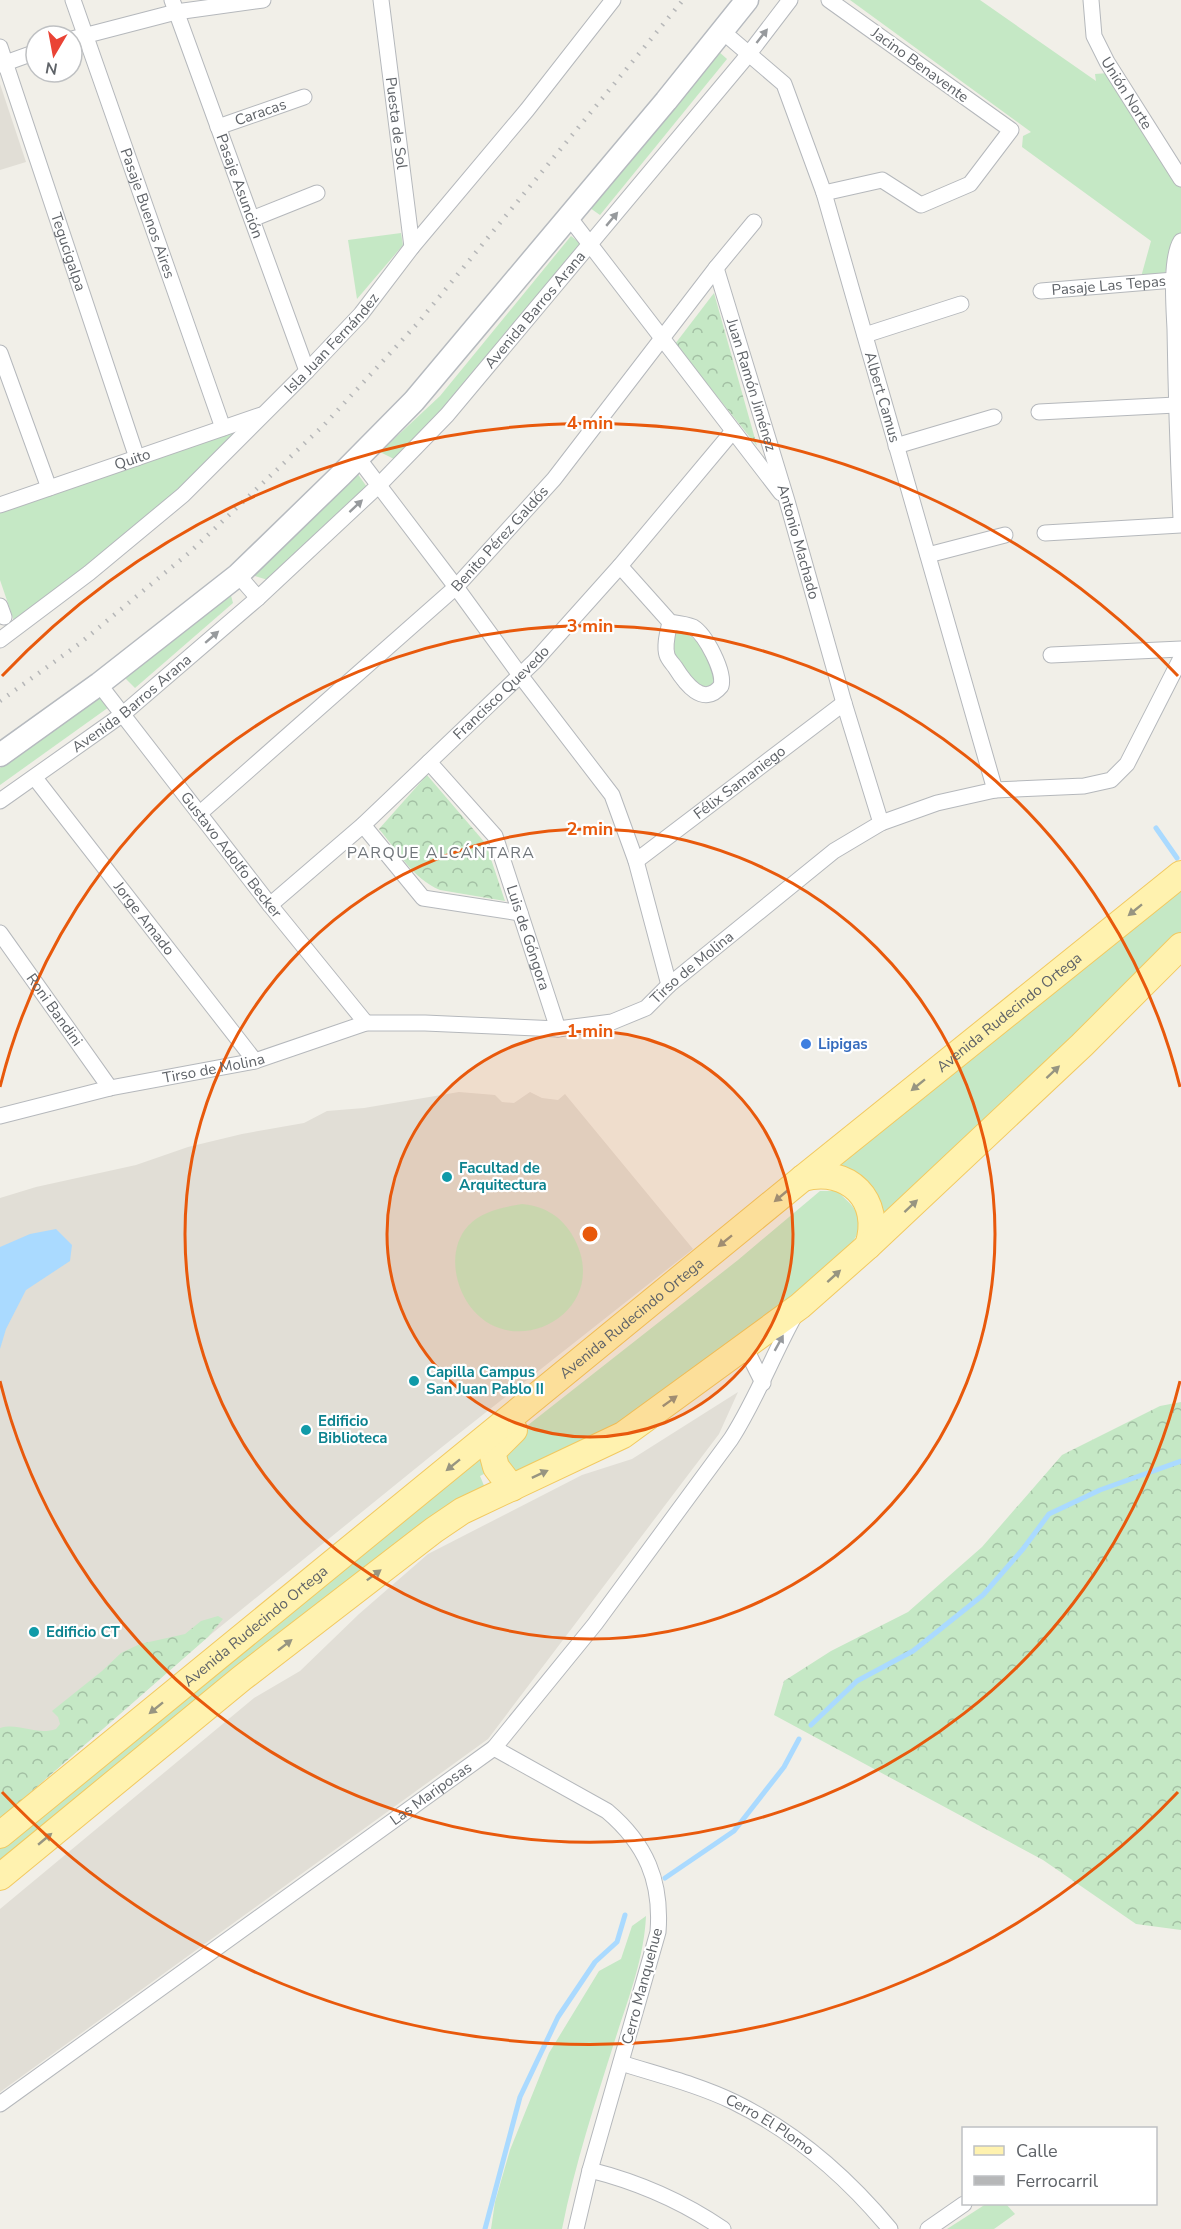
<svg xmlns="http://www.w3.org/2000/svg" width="1181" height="2229" viewBox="0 0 1181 2229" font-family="'Nunito Sans',sans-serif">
<defs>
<pattern id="forest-crowns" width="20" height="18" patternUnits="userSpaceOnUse" patternTransform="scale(1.5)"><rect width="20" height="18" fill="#c5e8c5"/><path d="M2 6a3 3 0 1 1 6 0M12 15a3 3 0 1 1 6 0" fill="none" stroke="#a3c0a4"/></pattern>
</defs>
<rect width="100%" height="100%" fill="#f1efe8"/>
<!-- education -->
<g fill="#e1ded6">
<path d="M0,84L26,162L0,170Z"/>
<path d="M459,1092L495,1095L502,1102L514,1103L530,1092L542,1098L558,1100L565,1094L693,1249L442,1447L204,1640L0,1819V1198L36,1187L136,1165L188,1147L242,1134L304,1123L327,1111L364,1108Z"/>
<path d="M738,1392L719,1434L488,1739L0,2092V1909L254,1698L300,1671L359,1614L428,1554L582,1475L632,1459Z"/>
</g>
<!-- grass -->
<g fill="#c5e8c5">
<path d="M850,0H980L1096,81L1095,74L1108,73L1181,187V233L1173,244L1164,277H1141L1151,241L1022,147L1023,136L1031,132Z"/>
<path d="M718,51L727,59L600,215L590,208Z"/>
<path d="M401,233L403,245L357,299L348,240Z"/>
<path d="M571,236L581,244L459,391L394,459L380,452L440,396Z"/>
<path d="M235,431L219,456L155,515L14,621L0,580V511Z"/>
<path d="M357,473L367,487L268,580L252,575Z"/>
<path d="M229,588L233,603L135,688L124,677Z"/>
<path d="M675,629C696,633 720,664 712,686H699C681,667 669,656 675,629Z"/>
<path d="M99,696L109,707L0,785V768Z"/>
<path d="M1181,890V938L884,1225L832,1166L1061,987Z"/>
<path d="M820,1191H837C856,1209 870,1219 851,1244L761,1322L613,1429L515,1476L501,1449L523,1429L738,1260Z"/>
<path d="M522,1204C542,1206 559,1214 571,1233C617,1307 519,1364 473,1310C454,1288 447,1249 468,1226C481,1211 504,1207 522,1204Z"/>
<path d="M482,1454L486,1473L480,1476L485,1488L0,1864V1846Z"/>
<path d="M646,1916C644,1959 628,1999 615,2040C595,2103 575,2164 562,2229H491L495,2202L510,2150L549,2053L599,1971L621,1959L632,1926Z"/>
<path d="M986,2204H1006L1015,2214L994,2229H947Z"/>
</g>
<!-- forest -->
<g fill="url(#forest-crowns)">
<path d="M714,293L757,446L675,344Z"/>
<path d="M427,775L486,844L505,901L440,890C413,879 397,850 379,829Z"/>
<path d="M1181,1402V1930L1136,1924L1043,1860L774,1715L784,1681L831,1651L908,1612L982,1547L1062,1455L1160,1406Z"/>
<path d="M218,1616L223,1619L208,1637L0,1819V1728C19,1722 36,1736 56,1729L60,1724L58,1717L52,1711L102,1671L121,1653L140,1644L185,1634L201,1621Z"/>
</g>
<!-- water -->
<path fill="#aadaff" d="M56,1229L72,1245L70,1261L26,1290L6,1329L0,1349V1247L30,1234Z"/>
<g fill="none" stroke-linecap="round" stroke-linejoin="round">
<!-- stream -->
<g stroke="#aadaff" stroke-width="5">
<path d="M1156,828L1177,858"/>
<path d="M811,1725L857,1681L913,1651L983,1595L1023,1549L1049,1514L1100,1490L1181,1461"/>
<path d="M665,1878L734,1831L784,1767L799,1739"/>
<path d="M485,2229L520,2097L558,2017L595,1962L617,1942L625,1915"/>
</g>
<defs>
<g id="minor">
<path id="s1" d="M73,0L223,428"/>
<path id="s2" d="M172,0L307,371"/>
<path id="s3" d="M381,0L412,247"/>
<path id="s4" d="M1091,0L1094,36L1107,62L1181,179"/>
<path id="s5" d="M722,31L784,84L824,193L995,790"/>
<path d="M72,39L176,12L263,0"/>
<path id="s6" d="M0,47L137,458"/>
<path d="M0,65L36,52"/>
<path id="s7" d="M218,127L304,97"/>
<path d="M824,193L882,180L921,205L970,184L1011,130L829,0"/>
<path d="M569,217L781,493"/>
<path d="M252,219L317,193"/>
<path d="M1181,241C1170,258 1174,308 1175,329C1176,392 1178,455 1181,519"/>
<path id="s8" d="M716,268L787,501L844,703L881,823"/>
<path id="s9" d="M1041,291L1174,280"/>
<path d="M865,335L961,304"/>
<path d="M0,353L49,488"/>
<path d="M1039,412L1176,405"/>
<path d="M896,446L994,417"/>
<path d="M358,458L456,587L520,675L612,795L636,861L669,985"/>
<path id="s10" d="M0,505L261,415"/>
<path d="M1045,533L1181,525"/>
<path d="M928,555L1005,535"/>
<path d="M620,566L670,622C668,632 664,645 667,655C668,659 672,663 675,667C685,683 703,708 721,686C725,672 706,635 693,627C686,624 677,623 670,622"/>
<path d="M238,575L258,598"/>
<path d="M0,606L4,617"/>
<path id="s11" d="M0,640L89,573L183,495L307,371L361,314L412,247L527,110L613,0"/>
<path d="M1051,655L1181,649"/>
<path id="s12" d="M99,684L270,905L366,1023"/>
<path id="s13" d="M429,762L495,836L558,1029"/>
<path id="s14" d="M35,778L255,1061"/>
<path id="s15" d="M0,801L123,714L258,598L379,485L447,415L748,55L790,0"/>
<path id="s16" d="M199,814L456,587L554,479L716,268L754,222"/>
<path d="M363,825L423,898L520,913"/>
<path id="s17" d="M636,861L844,703"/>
<path id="s18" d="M270,905L363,825L535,661L620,566L733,431"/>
<path id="s19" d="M0,933L110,1088"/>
<path id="s20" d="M0,1116L110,1088L255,1061L366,1023H425L558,1029L612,1022L646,1008L669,985L834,851L881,823L937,803L995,790L1084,786L1111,780L1127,764L1181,658"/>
<path d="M745,1347L763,1383"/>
<path d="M494,1748L607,1811C646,1844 662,1881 658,1932L590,2170L576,2229"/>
<path id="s21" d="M621,2063C659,2075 699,2085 734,2102C795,2132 847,2177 890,2229"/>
<path id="s22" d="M0,2104L494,1748L595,1624L731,1439C756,1400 772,1357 794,1317"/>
<path d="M590,2170C638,2182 682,2201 723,2229"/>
<path d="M928,2229L964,2204"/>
</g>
<path id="secondary" d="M0,755L99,684L238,575L341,475L414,401L666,101L747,0"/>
<g id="primary">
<path d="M803,1178C848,1166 883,1200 868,1246"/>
<path d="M512,1488L496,1467L492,1452L514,1430"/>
<path id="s23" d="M0,1835L803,1178L1181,874"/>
<path d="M0,1877L242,1678L434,1530L462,1511L623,1435L800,1306L868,1246L1082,1045L1181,946"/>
</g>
</defs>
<!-- minor casing -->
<use href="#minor" stroke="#b5b8bc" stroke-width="17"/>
<!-- secondary casing -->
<use href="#secondary" stroke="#b6babf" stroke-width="25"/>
<!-- primary casing -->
<use href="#primary" stroke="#f2c960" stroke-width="28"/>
<!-- minor -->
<use href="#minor" stroke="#fff" stroke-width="15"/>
<!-- secondary -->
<use href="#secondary" stroke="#fff" stroke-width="22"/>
<!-- primary -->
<use href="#primary" stroke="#fff2af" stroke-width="26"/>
<!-- rail -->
<path stroke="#b6b7b8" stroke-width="4.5" stroke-dasharray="1.5 8" stroke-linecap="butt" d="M0,701L79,644L190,552L324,425L417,324L683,0"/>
</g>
<!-- one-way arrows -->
<defs><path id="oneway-solid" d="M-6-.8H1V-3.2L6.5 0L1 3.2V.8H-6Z" transform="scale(1.5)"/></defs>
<g fill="#979a9d">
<use href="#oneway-solid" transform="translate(762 36) rotate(-52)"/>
<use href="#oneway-solid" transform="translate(612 219) rotate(-50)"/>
<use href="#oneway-solid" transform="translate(356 506) rotate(-43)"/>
<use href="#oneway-solid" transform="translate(212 637) rotate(-41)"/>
<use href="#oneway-solid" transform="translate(779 1343) rotate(-61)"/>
</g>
<g fill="#979581">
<use href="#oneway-solid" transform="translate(1135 910) rotate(141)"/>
<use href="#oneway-solid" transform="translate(1053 1072) rotate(-43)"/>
<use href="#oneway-solid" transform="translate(918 1085) rotate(141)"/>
<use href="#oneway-solid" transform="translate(781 1196) rotate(140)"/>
<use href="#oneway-solid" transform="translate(911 1206) rotate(-43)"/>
<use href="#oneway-solid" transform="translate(725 1241) rotate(141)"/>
<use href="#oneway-solid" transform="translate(834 1276) rotate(-42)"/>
<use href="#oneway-solid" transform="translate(670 1401) rotate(-36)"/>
<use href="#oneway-solid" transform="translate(453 1465) rotate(141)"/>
<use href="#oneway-solid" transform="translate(540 1474) rotate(-25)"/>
<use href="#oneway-solid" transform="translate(374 1575) rotate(-37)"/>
<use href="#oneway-solid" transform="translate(285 1645) rotate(-38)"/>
<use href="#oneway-solid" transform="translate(156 1708) rotate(141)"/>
<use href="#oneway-solid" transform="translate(45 1839) rotate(-40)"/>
</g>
<!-- distance rings -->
<circle cx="590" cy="1234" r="203" fill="#e8590c" fill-opacity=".12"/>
<g fill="none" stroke="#e8590c" stroke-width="3">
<circle cx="590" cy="1234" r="203"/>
<circle cx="590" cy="1234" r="405"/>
<path d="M1180 1381A608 608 0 0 1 0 1381M0 1087A608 608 0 0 1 1180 1087"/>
<path d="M1178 1792A811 811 0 0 1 2 1792M2 676A811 811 0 0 1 1178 676"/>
</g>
<!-- markers -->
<circle fill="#3f7fe0" stroke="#fff" stroke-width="2" cx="806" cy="1044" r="6"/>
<g fill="#0f9aa8" stroke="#fff" stroke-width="2">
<circle cx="447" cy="1177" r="6"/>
<circle cx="414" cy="1381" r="6"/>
<circle cx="306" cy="1430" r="6"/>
<circle cx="34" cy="1632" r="6"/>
</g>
<g text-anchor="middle" stroke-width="4.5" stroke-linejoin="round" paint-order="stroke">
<!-- street labels -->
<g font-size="15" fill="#5f6368" stroke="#fff">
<text transform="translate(920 65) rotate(36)" y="5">Jacino Benavente</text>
<text dy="5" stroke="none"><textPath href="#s4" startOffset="102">Unión Norte</textPath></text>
<text dy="5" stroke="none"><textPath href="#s7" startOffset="45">Caracas</textPath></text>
<text dy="5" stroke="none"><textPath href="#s3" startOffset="124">Puesta de Sol</textPath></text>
<text dy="5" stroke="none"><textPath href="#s2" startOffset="198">Pasaje Asunción</textPath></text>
<text dy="5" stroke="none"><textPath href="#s1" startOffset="226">Pasaje Buenos Aires</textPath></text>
<text dy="5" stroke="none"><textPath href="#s6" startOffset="216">Tegucigalpa</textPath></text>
<text dy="5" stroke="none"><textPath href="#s9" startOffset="68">Pasaje Las Tepas</textPath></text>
<text dy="5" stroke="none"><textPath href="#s15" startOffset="729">Avenida Barros Arana</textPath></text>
<text dy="5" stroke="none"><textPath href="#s11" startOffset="446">Isla Juan Fernández</textPath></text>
<text dy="5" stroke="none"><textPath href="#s8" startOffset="122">Juan Ramón Jiménez</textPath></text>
<text dy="5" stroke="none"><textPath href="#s5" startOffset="410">Albert Camus</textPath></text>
<text dy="5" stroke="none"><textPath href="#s10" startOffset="140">Quito</textPath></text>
<text dy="5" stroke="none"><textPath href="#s16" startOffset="408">Benito Pérez Galdós</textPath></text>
<text dy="5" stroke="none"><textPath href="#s8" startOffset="286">Antonio Machado</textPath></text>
<text dy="5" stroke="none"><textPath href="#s18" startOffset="314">Francisco Quevedo</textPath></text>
<text dy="5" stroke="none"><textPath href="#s15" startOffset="164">Avenida Barros Arana</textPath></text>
<text dy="5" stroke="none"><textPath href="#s17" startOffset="130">Félix Samaniego</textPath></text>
<text dy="5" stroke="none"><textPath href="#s12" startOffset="216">Gustavo Adolfo Becker</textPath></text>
<text dy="5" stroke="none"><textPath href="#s14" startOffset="178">Jorge Amado</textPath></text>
<text dy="5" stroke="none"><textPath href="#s13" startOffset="206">Luis de Góngora</textPath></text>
<text dy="5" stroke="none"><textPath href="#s20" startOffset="723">Tirso de Molina</textPath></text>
<text dy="5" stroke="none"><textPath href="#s19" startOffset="94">Roni Bandini</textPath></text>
<text dy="5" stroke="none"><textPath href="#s23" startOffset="1302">Avenida Rudecindo Ortega</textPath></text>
<text dy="5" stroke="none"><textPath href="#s20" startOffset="219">Tirso de Molina</textPath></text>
<text dy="5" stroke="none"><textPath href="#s23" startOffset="816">Avenida Rudecindo Ortega</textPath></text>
<text dy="5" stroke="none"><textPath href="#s23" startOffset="330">Avenida Rudecindo Ortega</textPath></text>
<text dy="5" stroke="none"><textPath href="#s22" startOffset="531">Las Mariposas</textPath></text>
<text transform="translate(642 1986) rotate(-75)" y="5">Cerro Manquehue</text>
<text dy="5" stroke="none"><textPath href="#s21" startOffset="162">Cerro El Plomo</textPath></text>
</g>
<!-- shop labels -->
<g font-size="15" font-weight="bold" fill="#366cbe" stroke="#fff" text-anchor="start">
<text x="818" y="1049">Lipigas</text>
</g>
<!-- culture labels -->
<g font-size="15" font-weight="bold" fill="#0d838f" stroke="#fff" text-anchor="start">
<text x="459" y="1173">Facultad de<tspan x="459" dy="17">Arquitectura</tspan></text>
<text x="426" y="1377">Capilla Campus<tspan x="426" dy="17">San Juan Pablo II</tspan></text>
<text x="318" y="1426">Edificio<tspan x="318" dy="17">Biblioteca</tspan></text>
<text x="46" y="1637">Edificio CT</text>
</g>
<!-- neighbourhood labels -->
<g font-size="16" letter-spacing="1.5" fill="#70757a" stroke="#fff">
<text x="441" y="858">PARQUE ALCÁNTARA</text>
</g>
</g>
<circle cx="590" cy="1234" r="9" fill="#e8590c" stroke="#fff" stroke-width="3"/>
<g font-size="18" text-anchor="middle" font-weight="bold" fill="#e8590c" stroke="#fff" stroke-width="4.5" stroke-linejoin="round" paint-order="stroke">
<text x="590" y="429">4 min</text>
<text x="590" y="632">3 min</text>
<text x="590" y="835">2 min</text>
<text x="590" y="1037">1 min</text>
</g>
<!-- legend -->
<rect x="962" y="2127" width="195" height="78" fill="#ffffff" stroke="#bfc1c3" stroke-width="1.5"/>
<rect x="974" y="2146" width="30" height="9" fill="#fff2af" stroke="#bfc1c3" stroke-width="1.5"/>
<text x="1016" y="2157" font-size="18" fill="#5f6368">Calle</text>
<rect x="974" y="2176" width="30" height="9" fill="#b6b7b8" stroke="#bfc1c3" stroke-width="1.5"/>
<text x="1016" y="2187" font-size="18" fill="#5f6368">Ferrocarril</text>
<!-- north arrow -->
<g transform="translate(54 54) rotate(190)"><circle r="28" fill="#ffffff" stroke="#bfc1c3" stroke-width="1.5"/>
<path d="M0-4.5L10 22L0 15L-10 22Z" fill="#ea4335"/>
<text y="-9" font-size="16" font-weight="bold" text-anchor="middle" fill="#5f6368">N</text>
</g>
</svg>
